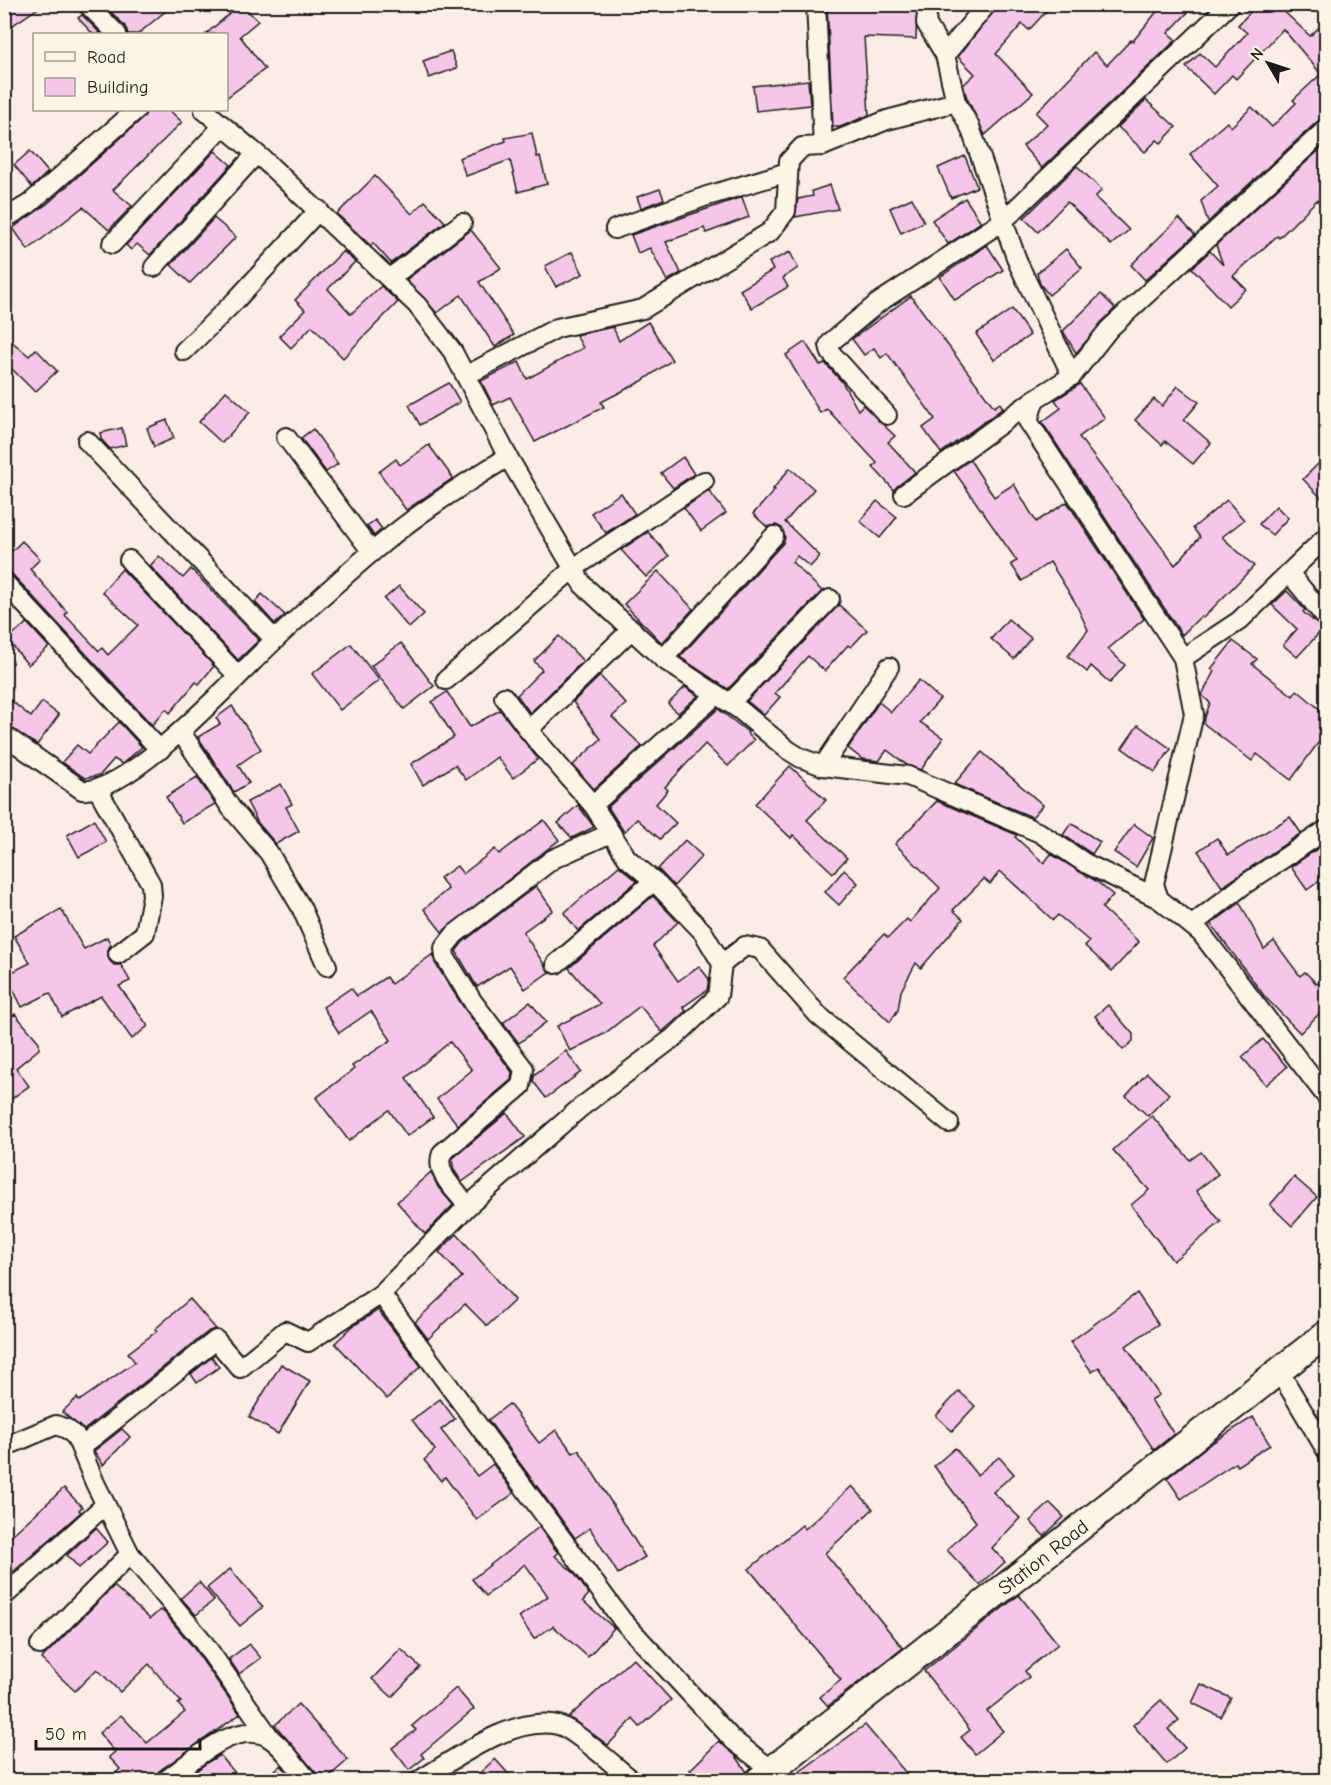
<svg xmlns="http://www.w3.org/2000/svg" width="1331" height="1785" viewBox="0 0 1331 1785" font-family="'Comic Neue',sans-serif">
<rect width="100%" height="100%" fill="#fbece6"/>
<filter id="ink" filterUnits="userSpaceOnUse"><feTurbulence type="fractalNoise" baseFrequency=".0167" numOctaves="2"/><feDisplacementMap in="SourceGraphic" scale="12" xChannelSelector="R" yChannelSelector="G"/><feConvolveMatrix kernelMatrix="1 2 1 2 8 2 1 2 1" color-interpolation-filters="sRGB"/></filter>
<g filter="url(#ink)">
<!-- building -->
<g fill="#f6c6e8" stroke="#1c1c1c" stroke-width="1.5">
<path d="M4,4H44L4,31Z"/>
<path d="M103,4H174L138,34H128L125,26Z"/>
<path d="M241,4L258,21L240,36L265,69L226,98V34H206Z"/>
<path d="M827,4H917L916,39L864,37L869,115L840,127H833Z"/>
<path d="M999,4H1053L1029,30L1022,24L996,54L1033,93L985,135L967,98L963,85L975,74L958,57Z"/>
<path d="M1163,4H1196L1168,33L1176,40L1042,168L1023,146L1047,124L1036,113L1094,52L1107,65L1131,40L1133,41Z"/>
<path d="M1258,4H1276L1310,36L1326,21V118L1318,121L1208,222L1201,201L1218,186L1190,154L1227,122L1231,127L1252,107L1272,127L1296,103L1293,100L1321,74L1283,29L1236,79L1232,75L1214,94L1186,67L1200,53L1215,67L1247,33L1238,25Z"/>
<path d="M82,15L101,34H93L78,18Z"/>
<path d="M451,51L457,68L429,78L423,61Z"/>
<path d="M808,80L810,105L756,111L753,86Z"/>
<path d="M1146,100L1176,127L1161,143L1157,140L1145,152L1118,127Z"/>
<path d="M147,110H169L182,122L113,190L132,206L109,230L83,207L28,250L13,228L47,204L143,118Z"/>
<path d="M532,133L537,157L540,156L547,184L518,192L510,160L466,176L459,158L506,141L505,138Z"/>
<path d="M1326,144V210L1317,200L1279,238L1277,236L1233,276L1246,289L1228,306L1192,268L1210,251L1223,265L1216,245Z"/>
<path d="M30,151L48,172L32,187L14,165Z"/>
<path d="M215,151L231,165L150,255L137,244L131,250L126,245Z"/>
<path d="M965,156L977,187L951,198L938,168Z"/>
<path d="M1077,166L1102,190L1095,197L1129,230L1111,245L1067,202L1038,232L1024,218Z"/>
<path d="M375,176L412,214L425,201L445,222L391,263L373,243L371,246L337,214Z"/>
<path d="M830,185L838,209L795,217L798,199L813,196L812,191Z"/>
<path d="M660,189L664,199L641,208L637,197Z"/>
<path d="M742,197L749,217L706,233L704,228L666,242L681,273L667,281L650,248L638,253L631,235Z"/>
<path d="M912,198L924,222L901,233L890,208Z"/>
<path d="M965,198L981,222L948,244L932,220Z"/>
<path d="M214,218L236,237L190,283L171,265Z"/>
<path d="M1179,218L1195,235L1145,280L1131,265Z"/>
<path d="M471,230L501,268L479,282L514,335L495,347L461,295L437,313L406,280Z"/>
<path d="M987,245L1003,270L955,300L940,277Z"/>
<path d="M1066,249L1082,268L1049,295L1040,284L1037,273Z"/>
<path d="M343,251L355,262L328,289L351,314L381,286L398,302L343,358L312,326L291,348L279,336L305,310L295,300Z"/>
<path d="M572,252L583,274L556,287L545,266Z"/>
<path d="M790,252L798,268L783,278L788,287L752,308L740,290L773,270L769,262Z"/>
<path d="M1101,294L1115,308L1076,353L1063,331Z"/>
<path d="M911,296L994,407L1000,403L1003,408L941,453L923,428L935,419L887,353L881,358L874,348L864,355L852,339Z"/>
<path d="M1012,309L1030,335L994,360L976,334Z"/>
<path d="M648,322L672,360L642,381L601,402L604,407L535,442L510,397L493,405L481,381L519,362L527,379L583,348L576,335L613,327L619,341Z"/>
<path d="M4,335L29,356L36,349L57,371L35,392L4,361Z"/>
<path d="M805,342L820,365L825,363L842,382L858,410L863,405L895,436L888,442L915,472L894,490L873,467L877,463L827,409L820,413L786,355Z"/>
<path d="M449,383L460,402L420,425L409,405Z"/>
<path d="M1080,384L1105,418L1079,437L1175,565L1200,537L1193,528L1227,500L1244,520L1222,537L1254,566L1203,618L1201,616L1182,635L1042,422L1061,408L1055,400Z"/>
<path d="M1178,386L1199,402L1184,420L1211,443L1193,464L1165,441L1162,445L1135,420L1154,399L1162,406Z"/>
<path d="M226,391L250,412L222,443L199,422Z"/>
<path d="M167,420L174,438L154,447L147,428Z"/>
<path d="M122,428L126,445L110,449L101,439L100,433Z"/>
<path d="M313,429L338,464L326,472L301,438Z"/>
<path d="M429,445L453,478L406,510L379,472L396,459L400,465Z"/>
<path d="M1326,456V503L1303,479Z"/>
<path d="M683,457L694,474L673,488L661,473Z"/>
<path d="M970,460L994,497L1014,484L1036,522L1067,502L1144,619L1108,649L1125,665L1110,683L1091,666L1087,672L1068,656L1088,630L1075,602L1050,562L1022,581L1011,564L1017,561L954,471Z"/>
<path d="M790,468L814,489L785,522L820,556L810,567L797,556L792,562L822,591L728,689L680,657L783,543L785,538L782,528L776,525L767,527L753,514L775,490L773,489Z"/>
<path d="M709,491L726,513L701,531L684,508Z"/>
<path d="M621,493L635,514L606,533L591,513Z"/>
<path d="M877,501L897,517L880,538L860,521Z"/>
<path d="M1276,506L1288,518L1272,535L1259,524Z"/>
<path d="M375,520L382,529L374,536L367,526Z"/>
<path d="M648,532L669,556L646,577L621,550Z"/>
<path d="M22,541L40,559L30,569L67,612L65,615L99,651L102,648L108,655L138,625L102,592L122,569L214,666L199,684L196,682L170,713L166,709L152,725L12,574L4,571V559Z"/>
<path d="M159,556L183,578L191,569L259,640L238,660L150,566Z"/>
<path d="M658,571L693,609L662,643L624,604Z"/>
<path d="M399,586L424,614L409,628L384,599Z"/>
<path d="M1287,591L1305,610L1303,612L1323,629L1297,657L1283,645L1297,629L1272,605Z"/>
<path d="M262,594L285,615L275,624L255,602Z"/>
<path d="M839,605L867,630L851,647L848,645L825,671L808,656L775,693L780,697L764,715L747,701Z"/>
<path d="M1008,619L1031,638L1014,659L991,639Z"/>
<path d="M27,623L49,647L28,665L7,639Z"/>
<path d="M559,636L583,661L530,713L517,695L542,670L534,661Z"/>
<path d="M1233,641L1257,659L1252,664L1293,696L1297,690L1322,711L1320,713L1326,718V750L1318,743L1291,780L1257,754L1252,761L1203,723L1210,703L1202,695L1214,671L1211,669Z"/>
<path d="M401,643L434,686L404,709L371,666Z"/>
<path d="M351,644L379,680L340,710L312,674Z"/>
<path d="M600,676L626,704L612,717L642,746L594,789L573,765L601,739L573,702Z"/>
<path d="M919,680L940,699L920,722L943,738L921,770L907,765L887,750L879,761L862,759L848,748L879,702L891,712Z"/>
<path d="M685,687L698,696L678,713L668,704Z"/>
<path d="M447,692L470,727L500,710L538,759L513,778L497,757L466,780L455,765L423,785L411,764L454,737L432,702Z"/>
<path d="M4,695L31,717L42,702L59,715L37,745L4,724Z"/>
<path d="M232,706L261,749L238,765L249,783L234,792L198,737L220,724L216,718Z"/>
<path d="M718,709L748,732L747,733L754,740L728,766L705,744L665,787L668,790L656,804L676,823L660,839L637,819L624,832L608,807Z"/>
<path d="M119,722L142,747L122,764L114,759L100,775L85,778L62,762L77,745L88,754Z"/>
<path d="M1138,725L1171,749L1155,772L1122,748Z"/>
<path d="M982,752L1043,805L1032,817L954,784Z"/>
<path d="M790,766L826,800L807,820L847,858L833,873L793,835L791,838L755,804Z"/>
<path d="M197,777L215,804L182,823L166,797Z"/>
<path d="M281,784L292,804L286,807L299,831L276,844L258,823L247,802Z"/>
<path d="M937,801L1017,835L1015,837L1044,863L1051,854L1096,881L1113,895L1102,908L1139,942L1112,971L1085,946L1089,941L1058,915L1053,920L1000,871L990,884L984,879L953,910L963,919L921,968L916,963L901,991L898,1010L890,1022L843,977L884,934L888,938L907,919L910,922L940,888L895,844Z"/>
<path d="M578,805L594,827L572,838L558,823Z"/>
<path d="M1290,817L1301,833L1222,887L1198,851L1217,838L1228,855Z"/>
<path d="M94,820L106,842L79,857L67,835Z"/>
<path d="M544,820L559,840L442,932L424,909L448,889L440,878L457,866L463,874L495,849L499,854Z"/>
<path d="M1071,823L1100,842L1092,854L1063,835Z"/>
<path d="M1134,824L1153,838L1136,867L1114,852Z"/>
<path d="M685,840L702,856L674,886L658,869Z"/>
<path d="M1326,843V876L1307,890L1291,867Z"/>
<path d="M619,866L637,881L578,931L564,913Z"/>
<path d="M844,870L858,883L839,905L825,892Z"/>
<path d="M536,886L553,910L523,932L549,972L525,989L510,966L477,987L456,951L463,942Z"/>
<path d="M653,896L678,922L653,946L678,981L699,966L709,979L707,990L683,1007L686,1011L662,1032L640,1006L604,1034L570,1051L557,1026L600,1004L569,968Z"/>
<path d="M1240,903L1264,949L1274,941L1300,976L1305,972L1317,984L1326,976V1007L1300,1033L1265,997L1211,924Z"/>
<path d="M61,909L84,949L107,937L111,945L107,950L109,960L114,965H121L130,981L119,986L148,1026L132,1039L101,996L62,1017L50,993L22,1007L6,975L30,963L14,936Z"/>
<path d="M433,954L435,963L464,1008L512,1072L511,1080L458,1125L437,1099L472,1070L450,1042L406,1078L433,1117L407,1136L389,1110L349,1141L316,1098L354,1069L352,1066L391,1040L371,1011L339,1033L323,1007L351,988L357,996L386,977L391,984Z"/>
<path d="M530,1002L546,1022L519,1043L503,1023Z"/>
<path d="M1108,1005L1133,1034V1041L1123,1050L1095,1016Z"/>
<path d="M15,1014L39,1042V1049L16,1068L29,1086L4,1104V1023Z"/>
<path d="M1263,1039L1287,1067L1266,1085L1242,1057Z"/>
<path d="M566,1051L581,1072L546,1098L533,1081L535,1074Z"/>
<path d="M1147,1073L1169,1094L1148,1116L1126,1096Z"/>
<path d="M507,1113L525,1137L462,1182L454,1170L452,1159Z"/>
<path d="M1152,1116L1190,1160L1201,1152L1218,1174L1196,1191L1221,1222L1173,1261L1131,1205L1149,1190L1113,1150Z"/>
<path d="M431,1172L438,1187L453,1205L425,1234L397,1202Z"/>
<path d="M1294,1177L1317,1197L1292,1226L1270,1205Z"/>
<path d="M457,1234L515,1300L487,1326L465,1304L428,1339L415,1322L462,1277L439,1252Z"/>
<path d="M1137,1293L1158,1324L1126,1346L1159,1395L1151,1400L1174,1434L1154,1450L1099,1367L1092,1372L1070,1342Z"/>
<path d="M190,1299L216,1329L209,1331L84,1430L62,1412L77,1398L79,1401L135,1362L128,1353L157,1331L155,1329Z"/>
<path d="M378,1310L421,1366L387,1399L335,1343L353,1326Z"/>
<path d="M212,1357L219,1367L197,1383L191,1374Z"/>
<path d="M281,1364L310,1381L278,1434L249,1417Z"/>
<path d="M959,1391L975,1406L952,1431L936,1416Z"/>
<path d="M440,1399L455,1419L441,1430L477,1476L493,1464L514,1493L477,1520L445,1477L441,1481L424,1460L435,1450L412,1420Z"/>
<path d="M509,1404L539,1443L556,1430L573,1453L579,1450L645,1557L618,1574L590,1528L575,1538L488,1420Z"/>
<path d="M1253,1417L1270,1445L1237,1466L1235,1463L1181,1499L1167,1478L1210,1444Z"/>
<path d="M122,1429L130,1437L103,1465L94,1451Z"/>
<path d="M955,1448L977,1475L999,1457L1014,1474L993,1492L1020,1518L992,1548L1005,1562L980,1585L947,1550L976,1522L934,1466Z"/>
<path d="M852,1486L873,1509L825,1553L903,1648L828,1706L820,1697L841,1680L749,1569L802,1525L805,1529Z"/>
<path d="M64,1488L82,1507L79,1510L81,1512L4,1580V1542Z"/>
<path d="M1050,1503L1064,1517L1044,1536L1030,1521Z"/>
<path d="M539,1527L558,1553L555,1556L574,1573L589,1594L583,1601L614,1628L588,1657L553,1626L534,1639L519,1617L548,1596L525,1564L486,1596L472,1579Z"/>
<path d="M96,1528L108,1542L79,1568L67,1555Z"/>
<path d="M230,1569L263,1607L240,1626L207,1588Z"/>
<path d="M199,1582L214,1600L196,1615L181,1598Z"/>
<path d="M114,1586L150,1619L160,1610L164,1612L193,1647L240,1714L159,1771L155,1780H108L120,1769L109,1757L115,1752L99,1733L121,1715L147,1743L185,1712L178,1704L181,1702L149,1664L120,1692L97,1669L75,1691L41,1659Z"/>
<path d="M1019,1595L1058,1644L1025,1671L1029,1677L987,1711L1003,1731L975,1754L961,1737L970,1730L924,1671Z"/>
<path d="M249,1644L261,1658L239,1674L229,1659Z"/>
<path d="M401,1649L420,1667L392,1697L372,1679Z"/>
<path d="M633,1658L671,1700L640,1727L633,1719L608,1745L569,1717Z"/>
<path d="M1201,1684L1231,1698L1221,1717L1192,1703Z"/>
<path d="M456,1688L474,1709L421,1754L424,1758L409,1770L392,1748L416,1730L412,1726Z"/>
<path d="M1161,1700L1179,1720L1168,1729L1185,1748L1167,1764L1133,1725Z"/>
<path d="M298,1704L348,1760L325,1780H319L316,1773L275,1725Z"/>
<path d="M865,1725L912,1780H788Z"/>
<path d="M719,1741L736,1756L747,1772L744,1780H701L690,1770Z"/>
<path d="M220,1755L241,1780H184L208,1762Z"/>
<path d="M495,1759L514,1780H472Z"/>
<path d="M281,1765L294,1780H263Z"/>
</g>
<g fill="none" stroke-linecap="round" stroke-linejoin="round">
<defs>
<g id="street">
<path d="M87,4L117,34"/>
<path d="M928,4L926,23L945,55L956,102L970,127L1018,263L1072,376"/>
<path d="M945,55L987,4"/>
<path d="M204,110L264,160L417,305L453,352L508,457L583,585L663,659L740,710L788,750L801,758L823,766L908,776L1040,833L1085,863L1159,899"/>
<path d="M1326,129L1109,329L1072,376L1035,399L1028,421L1183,658L1194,714L1154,884L1159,899L1201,933L1326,1096"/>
<path d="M823,146L887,120L956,102"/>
<path d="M4,219L29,204L136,110"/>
<path d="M615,229L707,196L788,172"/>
<path d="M112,244L223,126"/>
<path d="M154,267L256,154"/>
<path d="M390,278L462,223"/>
<path d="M184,351L236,300L319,210"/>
<path d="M467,375L557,328L643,309L770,232L786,211L789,161L802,147L823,146L816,4"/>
<path d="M887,415L831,353L829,345L832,341L878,303L1003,221L1230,4"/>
<path d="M286,437L372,552"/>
<path d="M87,441L275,640"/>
<path d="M904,494L1035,399"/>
<path d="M129,560L237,675"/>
<path d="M1290,574L1326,618"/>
<path d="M4,582L160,750"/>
<path d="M1183,658L1239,621L1326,537"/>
<path d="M663,659L774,536"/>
<path d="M446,680L574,568L704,481"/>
<path d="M504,697L533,736L593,805"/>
<path d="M730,703L830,599"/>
<path d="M528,730L632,629"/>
<path d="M181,732L231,808L269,853L301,907L327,966"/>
<path d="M4,735L82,790C129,796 243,669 279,636C311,606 343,576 377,548C418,513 462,485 508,457"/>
<path d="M823,766L889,667"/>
<path d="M97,788L151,884L152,896L145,933L118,954"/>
<path d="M1192,925L1245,884L1326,830"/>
<path d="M556,964L654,881"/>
<path d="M722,964L745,946L760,949L818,1015L949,1123"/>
<path d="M468,1206C456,1191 434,1173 442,1153L521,1086L524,1069L473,1002L445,957L444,948L455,934L553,859L611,833"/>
<path d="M381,1294L468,1206L580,1108L677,1035L718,996L722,964L703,932L654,881L627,858L593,805L716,695"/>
<path d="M1279,1371L1326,1450"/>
<path d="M4,1447L56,1425L67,1429L76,1437L95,1483L130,1554L201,1639L271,1739"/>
<path d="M81,1447L216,1340L240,1368L285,1331L308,1342L381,1294L622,1620L733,1740L772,1770"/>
<path d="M4,1596L105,1505"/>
<path d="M40,1645L130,1554"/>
<path d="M166,1780C191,1762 239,1716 271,1739C285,1749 297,1768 308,1780"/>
<path d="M420,1780C457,1758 513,1715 558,1725C573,1728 618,1769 632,1780"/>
</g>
<path id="secondary" d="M759,1780L1326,1334"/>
</defs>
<!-- street casing -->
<use href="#street" stroke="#1c1c1c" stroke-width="22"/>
<!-- secondary casing -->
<use href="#secondary" stroke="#1c1c1c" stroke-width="30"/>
<!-- street -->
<use href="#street" stroke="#fcf5e5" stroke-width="18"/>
<!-- secondary -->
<use href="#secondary" stroke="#fcf5e5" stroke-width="26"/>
</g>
</g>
<g text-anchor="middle" stroke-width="4.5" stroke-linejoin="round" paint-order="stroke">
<!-- street labels -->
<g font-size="20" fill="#1c1c1c" stroke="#fcf5e5">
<text transform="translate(1043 1557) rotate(-38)" y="7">Station Road</text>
</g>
</g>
<!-- margin -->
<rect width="1331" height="1785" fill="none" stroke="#fcf5e5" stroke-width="24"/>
<rect x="12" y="12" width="1307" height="1761" fill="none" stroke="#1c1c1c" stroke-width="2" filter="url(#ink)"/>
<!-- legend -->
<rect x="33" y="33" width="195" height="78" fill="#fcf5e5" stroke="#a29e95" stroke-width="1.5"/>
<rect x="45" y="52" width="30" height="9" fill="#fcf5e5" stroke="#a29e95" stroke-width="1.5"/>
<text x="87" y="63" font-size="18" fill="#1c1c1c">Road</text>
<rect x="45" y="78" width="30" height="18" fill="#f6c6e8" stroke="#a29e95" stroke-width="1.5"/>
<text x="87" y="93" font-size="18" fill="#1c1c1c">Building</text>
<!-- north arrow -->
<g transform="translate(1268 63) rotate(309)" stroke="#fcf5e5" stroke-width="4.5" paint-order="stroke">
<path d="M0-4.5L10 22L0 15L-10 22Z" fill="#1c1c1c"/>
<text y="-9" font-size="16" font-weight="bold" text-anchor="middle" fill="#1c1c1c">N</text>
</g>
<!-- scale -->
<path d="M36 1740v9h164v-9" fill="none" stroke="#1c1c1c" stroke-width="3"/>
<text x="45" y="1740" font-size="18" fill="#1c1c1c" stroke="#fcf5e5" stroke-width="4.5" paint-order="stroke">50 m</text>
</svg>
